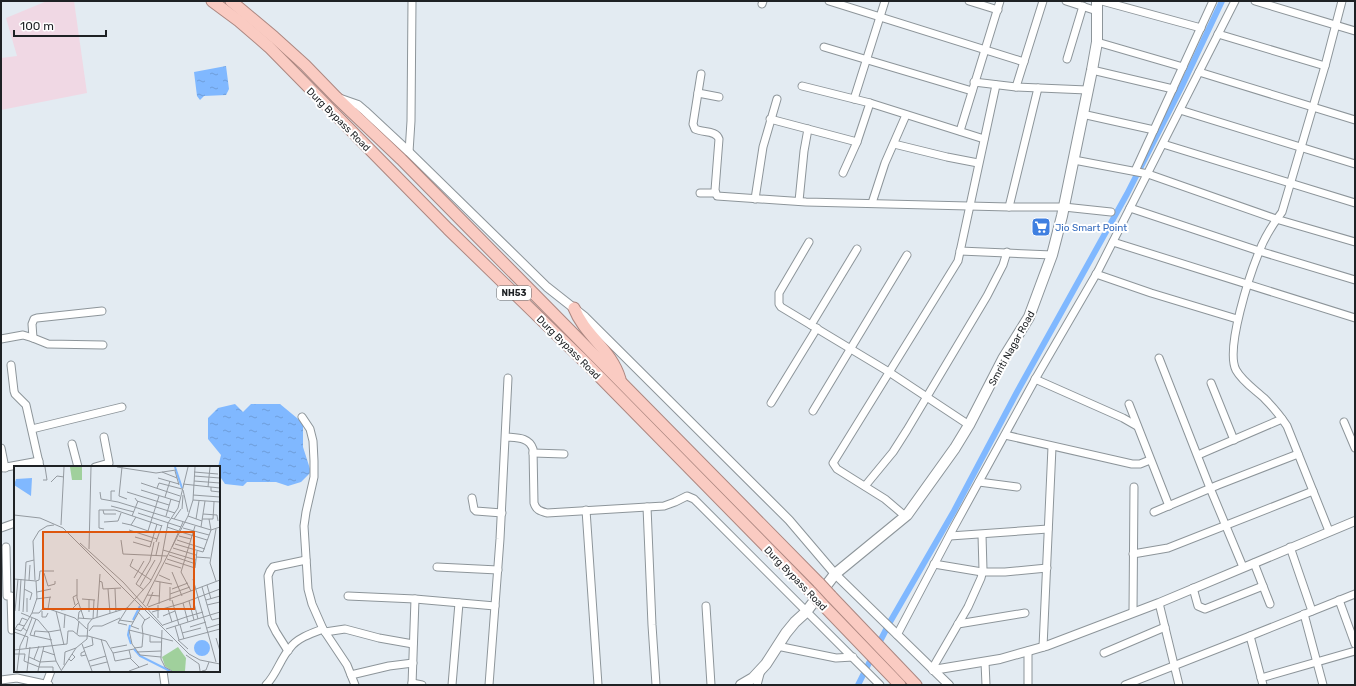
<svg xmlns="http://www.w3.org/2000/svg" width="1356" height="686" viewBox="0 0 1356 686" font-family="Rubik,sans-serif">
<defs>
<pattern id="water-ripples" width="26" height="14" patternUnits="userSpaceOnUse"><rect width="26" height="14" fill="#80b8ff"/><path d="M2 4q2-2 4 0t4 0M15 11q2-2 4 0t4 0" fill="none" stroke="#6e9eda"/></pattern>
</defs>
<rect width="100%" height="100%" fill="#e3ebf2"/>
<!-- education -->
<path fill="#f0d8e4" d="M47,1H74L87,93L1,110V58L17,56L6,18Z"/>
<!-- water -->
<g fill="url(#water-ripples)">
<path d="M226,66L229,89L226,95L204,96L200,100L197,96L194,72Z"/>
<path d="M235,404L243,412L251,404H280L303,423V447L311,472L301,482L288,486L276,482H247L243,486L225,484L219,475V467H218L221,455L208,439V418L218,408Z"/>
</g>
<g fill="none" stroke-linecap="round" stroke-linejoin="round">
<!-- canal -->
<g stroke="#80b8ff" stroke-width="6">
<path d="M877,647L890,622L954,511L1017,392L1127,194L1181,88L1222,1"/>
<path d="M858,685L873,655"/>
</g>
<defs>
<g id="minor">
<path d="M829,1L1024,62"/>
<path d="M969,1L998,10"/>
<path d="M1066,1L1097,11"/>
<path d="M1102,1L1201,28"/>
<path d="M1255,1L1355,31"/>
<path d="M762,4L763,1"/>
<path d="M1218,34L1325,66"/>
<path d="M1097,42L1183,67"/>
<path d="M824,47L972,91"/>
<path d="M1067,59L1083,6"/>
<path d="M1092,70L1173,89"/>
<path d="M1199,72L1355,120"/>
<path d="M701,74L693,124L695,129C703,133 716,130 719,139L715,190L717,196L806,202L1009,207H1064L1111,212"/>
<path d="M974,82L1016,87L1087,90"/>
<path d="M802,86L870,103L984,139"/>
<path d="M1016,87L1043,1"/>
<path d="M698,93L719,97"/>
<path d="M854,99L885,1"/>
<path d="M1180,110L1355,164"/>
<path d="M1082,114L1154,130"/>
<path d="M770,119L857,142"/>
<path d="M960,131L1000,1"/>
<path d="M894,144L947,157L978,163"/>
<path d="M1163,144L1355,203"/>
<path d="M409,152L411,121L412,1"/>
<path d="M1074,160L1148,174L1276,219L1355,242"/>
<path d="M1135,171L1213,1"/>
<path d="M843,173L857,142L870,103"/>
<path d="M700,193H715"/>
<path d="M755,199L763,147L777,99"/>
<path d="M799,201L804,151L808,129"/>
<path d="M872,203L885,163L906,115"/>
<path d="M1009,207L1038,88"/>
<path d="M1130,208L1259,251L1355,280"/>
<path d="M809,242L779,293V304L781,307L889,372L969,425"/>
<path d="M1113,242L1355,318"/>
<path d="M960,251L1052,255"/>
<path d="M1096,274L1151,293L1237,319"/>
<path d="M811,325L857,249"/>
<path d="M33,338L32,324L34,319L37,318L102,311"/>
<path d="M1,339L23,335L33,338L48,344L103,345"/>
<path d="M1159,358L1210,488L1243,567"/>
<path d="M11,365L14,391L15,394L26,405L40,467"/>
<path d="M1035,379L1123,418L1137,426"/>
<path d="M1211,383L1234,440"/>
<path d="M771,403L817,328"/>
<path d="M1129,404L1169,506"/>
<path d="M813,411L907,255"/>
<path d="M302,417L310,429L313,441L314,461V477L306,512L304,526L308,589L312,604L323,629L347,665L355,685"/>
<path d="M1344,422L1355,448"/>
<path d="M32,429L122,407"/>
<path d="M1005,435L1132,464H1140L1150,460"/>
<path d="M506,437C517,438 529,437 533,449L534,503C536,510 540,511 547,513L664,506L675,502L687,496L694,499L880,685"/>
<path d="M72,444L78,467"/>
<path d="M1,448L5,468"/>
<path d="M533,453L564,454"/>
<path d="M1198,455L1282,419"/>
<path d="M95,467L109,463L104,437"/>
<path d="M1,468L39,461"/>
<path d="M979,482L1017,487"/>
<path d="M865,486L893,452L907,430L987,296L1003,265L1007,252"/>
<path d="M472,498L474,509L476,511L502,513"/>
<path d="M647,507L652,625L656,685"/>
<path d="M586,510L598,685"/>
<path d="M1154,512L1218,485L1298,454"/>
<path d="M905,516L885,499L837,469L833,463L958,261L996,85"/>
<path d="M1,528L15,523"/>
<path d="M1329,531L1287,426C1280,415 1273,407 1264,398C1254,389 1242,381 1236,370C1225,349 1250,274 1259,252C1264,238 1273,224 1282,212L1325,66L1342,1"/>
<path d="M950,536L1048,529"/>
<path d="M6,547L7,596"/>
<path d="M1290,547L1312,611"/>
<path d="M1133,554L1168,548L1313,491"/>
<path d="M1254,563L1270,604"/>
<path d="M934,564L982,572H1005L1047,568"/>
<path d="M437,567L498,570"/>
<path d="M1193,588L1198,606L1205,609L1263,586"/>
<path d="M11,596L12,630"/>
<path d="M348,596L415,599L495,606"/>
<path d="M1339,600L1355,644"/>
<path d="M1159,603L1179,685"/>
<path d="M706,606L711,685"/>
<path d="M1133,612L1134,487"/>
<path d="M1304,614L1323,685"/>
<path d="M958,624L1025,613"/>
<path d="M325,632L345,629L379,638L413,644"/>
<path d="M897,635L954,527L1037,376L1098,271L1235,1"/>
<path d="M1250,636L1355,594"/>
<path d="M777,646L836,658L853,657"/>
<path d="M1043,647L1052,447"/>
<path d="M288,651L276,632L272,624L268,576L270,571L273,567L306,560"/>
<path d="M1028,651V685"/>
<path d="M1104,653L1165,627"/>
<path d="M985,662L986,685"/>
<path d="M932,669L968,607L981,578L983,570L982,535"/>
<path d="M163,671L165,685"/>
<path d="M351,675L389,666L413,663"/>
<path d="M1261,678L1355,651"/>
<path d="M1,680L17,678L49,685"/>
<path d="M412,683L422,685"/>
<path d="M46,684L51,671"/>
<path d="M266,685C277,674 280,659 290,648C297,638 312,633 323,629"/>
<path d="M412,685L415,599"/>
<path d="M452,685L459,603"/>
<path d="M489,685L500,539L508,378"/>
<path d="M757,685L761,670"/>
<path d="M1125,685L1250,636L1263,685"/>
</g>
<g id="tertiary">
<path d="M338,98L358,105L365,111L409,152L547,287L585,317L789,520L835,574L949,685"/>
<path d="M933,670L1000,659L1046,646L1159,603L1355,521"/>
</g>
<path id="secondary" d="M741,685L753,678L766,664L786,633L795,622L806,612L835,574L907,515L955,448L969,425L1003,359L1029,317L1052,255L1062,216L1092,70L1097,42V1"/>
<g id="trunk">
<path d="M212,1L239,21L269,47L448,229L587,364L811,592"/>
<path d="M231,1L274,37L305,65L336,97L401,159L819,583"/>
<path d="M574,308C585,336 611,349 620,379"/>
<path d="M831,596L916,685"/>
<path d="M822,604L900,685"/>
</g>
</defs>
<!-- minor casing -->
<use href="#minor" stroke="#8d959a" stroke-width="9"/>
<!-- tertiary casing -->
<use href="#tertiary" stroke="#8d959a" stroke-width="10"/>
<!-- secondary casing -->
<use href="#secondary" stroke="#8d959a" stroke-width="12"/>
<!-- trunk casing -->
<use href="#trunk" stroke="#ac8781" stroke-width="13"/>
<!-- minor -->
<use href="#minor" stroke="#fff" stroke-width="7"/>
<!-- tertiary -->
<use href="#tertiary" stroke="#fff" stroke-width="8"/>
<!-- secondary -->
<use href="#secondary" stroke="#fff" stroke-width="10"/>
<!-- trunk -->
<use href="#trunk" stroke="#facbc2" stroke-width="11"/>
<defs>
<g id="trunk-bridge">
<path d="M819,583L831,596"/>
<path d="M811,592L822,604"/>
</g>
</defs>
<!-- trunk-bridge casing -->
<use href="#trunk-bridge" stroke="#ac8781" stroke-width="13" stroke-linecap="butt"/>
<!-- trunk-bridge -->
<use href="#trunk-bridge" stroke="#facbc2" stroke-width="11"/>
</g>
<!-- icons -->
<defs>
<symbol id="supermarket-square" viewBox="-11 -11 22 22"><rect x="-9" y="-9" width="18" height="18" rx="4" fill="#3f7fe0" stroke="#fff"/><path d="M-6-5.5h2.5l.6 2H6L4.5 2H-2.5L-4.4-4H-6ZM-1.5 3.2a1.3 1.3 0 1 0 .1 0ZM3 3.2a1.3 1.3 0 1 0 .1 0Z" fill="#fff"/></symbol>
</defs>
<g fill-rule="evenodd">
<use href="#supermarket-square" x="1030" y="216" width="22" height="22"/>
</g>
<g text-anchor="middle" stroke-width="4" stroke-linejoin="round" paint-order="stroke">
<!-- shield labels -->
<rect fill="#fff" stroke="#626466" stroke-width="1" x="497" y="286" width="34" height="14" rx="3"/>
<g font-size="9" font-weight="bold" fill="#1e2124">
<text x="514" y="296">NH53</text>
</g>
<!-- street labels -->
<g font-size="10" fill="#1e2124" stroke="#fff">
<text transform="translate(339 119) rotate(45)" y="4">Durg Bypass Road</text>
<text transform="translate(569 347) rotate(45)" y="4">Durg Bypass Road</text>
<text transform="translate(1011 348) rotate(-61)" y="4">Smriti Nagar Road</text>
<text transform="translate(796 578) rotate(46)" y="4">Durg Bypass Road</text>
</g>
<!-- shop labels -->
<g font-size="10" fill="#366cbe" stroke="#fff" text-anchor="start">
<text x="1055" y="231">Jio Smart Point</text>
</g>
</g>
<!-- overview -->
<g transform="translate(14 466)">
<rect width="206" height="206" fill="#e3ebf2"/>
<path d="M56,1H68V14H58Z" fill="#a0d09c"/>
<path d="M164,181L172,192L171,205H158L151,200L148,191Z" fill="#a0d09c"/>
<path d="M18,12L17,30L0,19L2,13ZM180 182a8 8 0 1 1 16 0a8 8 0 1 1-16 0Z" fill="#80b8ff"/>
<path fill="none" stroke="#80b8ff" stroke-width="2" d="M161,1L168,22M119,154L126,140M116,159L114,169L117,178M120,183L126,190L156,205"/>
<path fill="none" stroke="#949aa0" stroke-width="1" d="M103,1L142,7L162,4M108,1L105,30L113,33M161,5L165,19M148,6L163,12M180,6L204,8M180,10L206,12M144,12L165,18M29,14H33L31,1M180,15L206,17M37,16L43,10L50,11M127,17L166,30M169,18L206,22M194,21L196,1M197,21V25L206,26M143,22L145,17L168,23M127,24L166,36M169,24L174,46M86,26L87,33L104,36L156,52M113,26L155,39M179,29L206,31M151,31L156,15M121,32L123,35L161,47M97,34V25H101M179,34L206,36M97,40L120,46M168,43L169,29M89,44L90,48H102M124,47L167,61M189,48L203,49L204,55M0,49L26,52L49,62L175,188L186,194L206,198M118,50L124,35M152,50L157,33M174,50L188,55M157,52L197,64L206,61M160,53L167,43M182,53L185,35M195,53H199L200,36M90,56L104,55L107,47M108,57L117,59L122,51M47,59L50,1M117,59L140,67M153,61L165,65M187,61L191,35M169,62L195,69M90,63L85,62V44H101L148,60M202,63L196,97L202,115M115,64L143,73M134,65L145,30M167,66L193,74M165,70L177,73M121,71L138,76M107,74L109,88L153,90M163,74L191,83M119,76L136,81M142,76L148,59M66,77L109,116L149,160M161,78L189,86L197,64L195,53H188M136,81L143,58M158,81L169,56M159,82L182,89M75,83L77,1M149,84L182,94M142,89L145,76M155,89L182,98M182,91L196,92M119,93L116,100L137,114M153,93L181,102L183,85M151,97L167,102M158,106L168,130M30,107L34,120L41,118V115M145,109L156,114M120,112L130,95M0,113L22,115L23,132L18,147H25L29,142L35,143L61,152L73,163M63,113V132L70,153M179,113L202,196M15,114L16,99M21,114L19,75L25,65L33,60L40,59M22,115L25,114L26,105H40M85,115L88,116L89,123L107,122M141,115L158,118M193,119L197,133M126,120L141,94M188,121L196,149L206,146M10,123L18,127L16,134M94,123L96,147M101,123L102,146M158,123L174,117M130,124L122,118L136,95L140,76M177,125L167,106L181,60M23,126L37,123M156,128L176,121M133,129L146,130M22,133L37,131M68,133L81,134M179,133L184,153M158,134L165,159M192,134L206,130M156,135V121M175,135L180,154M129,137L174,50L179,34L181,1M169,137L206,123M145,138L146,116M61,139L59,131L63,129M193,139L206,136M133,140L139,126M134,141L206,114M34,143L36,131M154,143L158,156M47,144L58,143L65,136M1,145L4,113M5,145L7,113M28,145V151H32L34,147M42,145L50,179M9,146L12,96L20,94M13,146V132M75,146V133M124,146L131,154L136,151M138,146L169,137L174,156M7,147L24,154L35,167L42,195M149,150L161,145M83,151L86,108M172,151L189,146M64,152L78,153M144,152V139M22,153L16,169L38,174M79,153L80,134M64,154L65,146L69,143M105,154L119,156M5,159L8,152L13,154M113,159L104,157L114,141M149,159L172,151M166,159L170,173M161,160L165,174M176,161L192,156M9,162L7,165L1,163L4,158L10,160M50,162L51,148M193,162L206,158M125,163L117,160L127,142M152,163L196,149L198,154L206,152M148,164L147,193L151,201L158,205M13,165L18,152M75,165L79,160H88L106,152M0,166L14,171L12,182M34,166L46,164M168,167L187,162M63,168L65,155M129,169L128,160L131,153M20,170L21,165L35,166M74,170L92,175L99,187M136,170V176H148M202,172L206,185M87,173L96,205M164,174L174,183M165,174L206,163M68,178L78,205M70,182L79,179L78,171M97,182L113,179M120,182L128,181L129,169M0,184L53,178L54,165H59L65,170H74M115,184L117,192L101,195L99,187L120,183M29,185L41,189M71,185L67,187V190L72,189M123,186L147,185M0,188H11L10,195L25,201M172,189L185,198L186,205M15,191L26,196L42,195L47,204M147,191L126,189L118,178L115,164L159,175M116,192L125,201M20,193L25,180M55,193L57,195L61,191L58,188M75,195L92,190M50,199L51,186L62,182M77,200L93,196M25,201H39V205M3,205L6,180L13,165L9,162L18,147M13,205L16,181M24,205L30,180M47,205L62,182L73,173L74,158L78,153L113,142L136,116L147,95L154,57L164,42L174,1M115,205L134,198M188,205L192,204L195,196"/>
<path fill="#de560d" fill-opacity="0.15" stroke="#de560d" stroke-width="2" d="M29,66H180V143H29Z"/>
<rect width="206" height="206" fill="none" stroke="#1e2124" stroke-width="2"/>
</g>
<!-- border -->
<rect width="1356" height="686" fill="none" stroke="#1e2124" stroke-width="4"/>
<!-- scale -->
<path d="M14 30v6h92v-6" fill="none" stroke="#1e2124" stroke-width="2"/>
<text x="20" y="30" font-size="12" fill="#1e2124" stroke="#ffffff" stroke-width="3" paint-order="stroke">100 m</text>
</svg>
